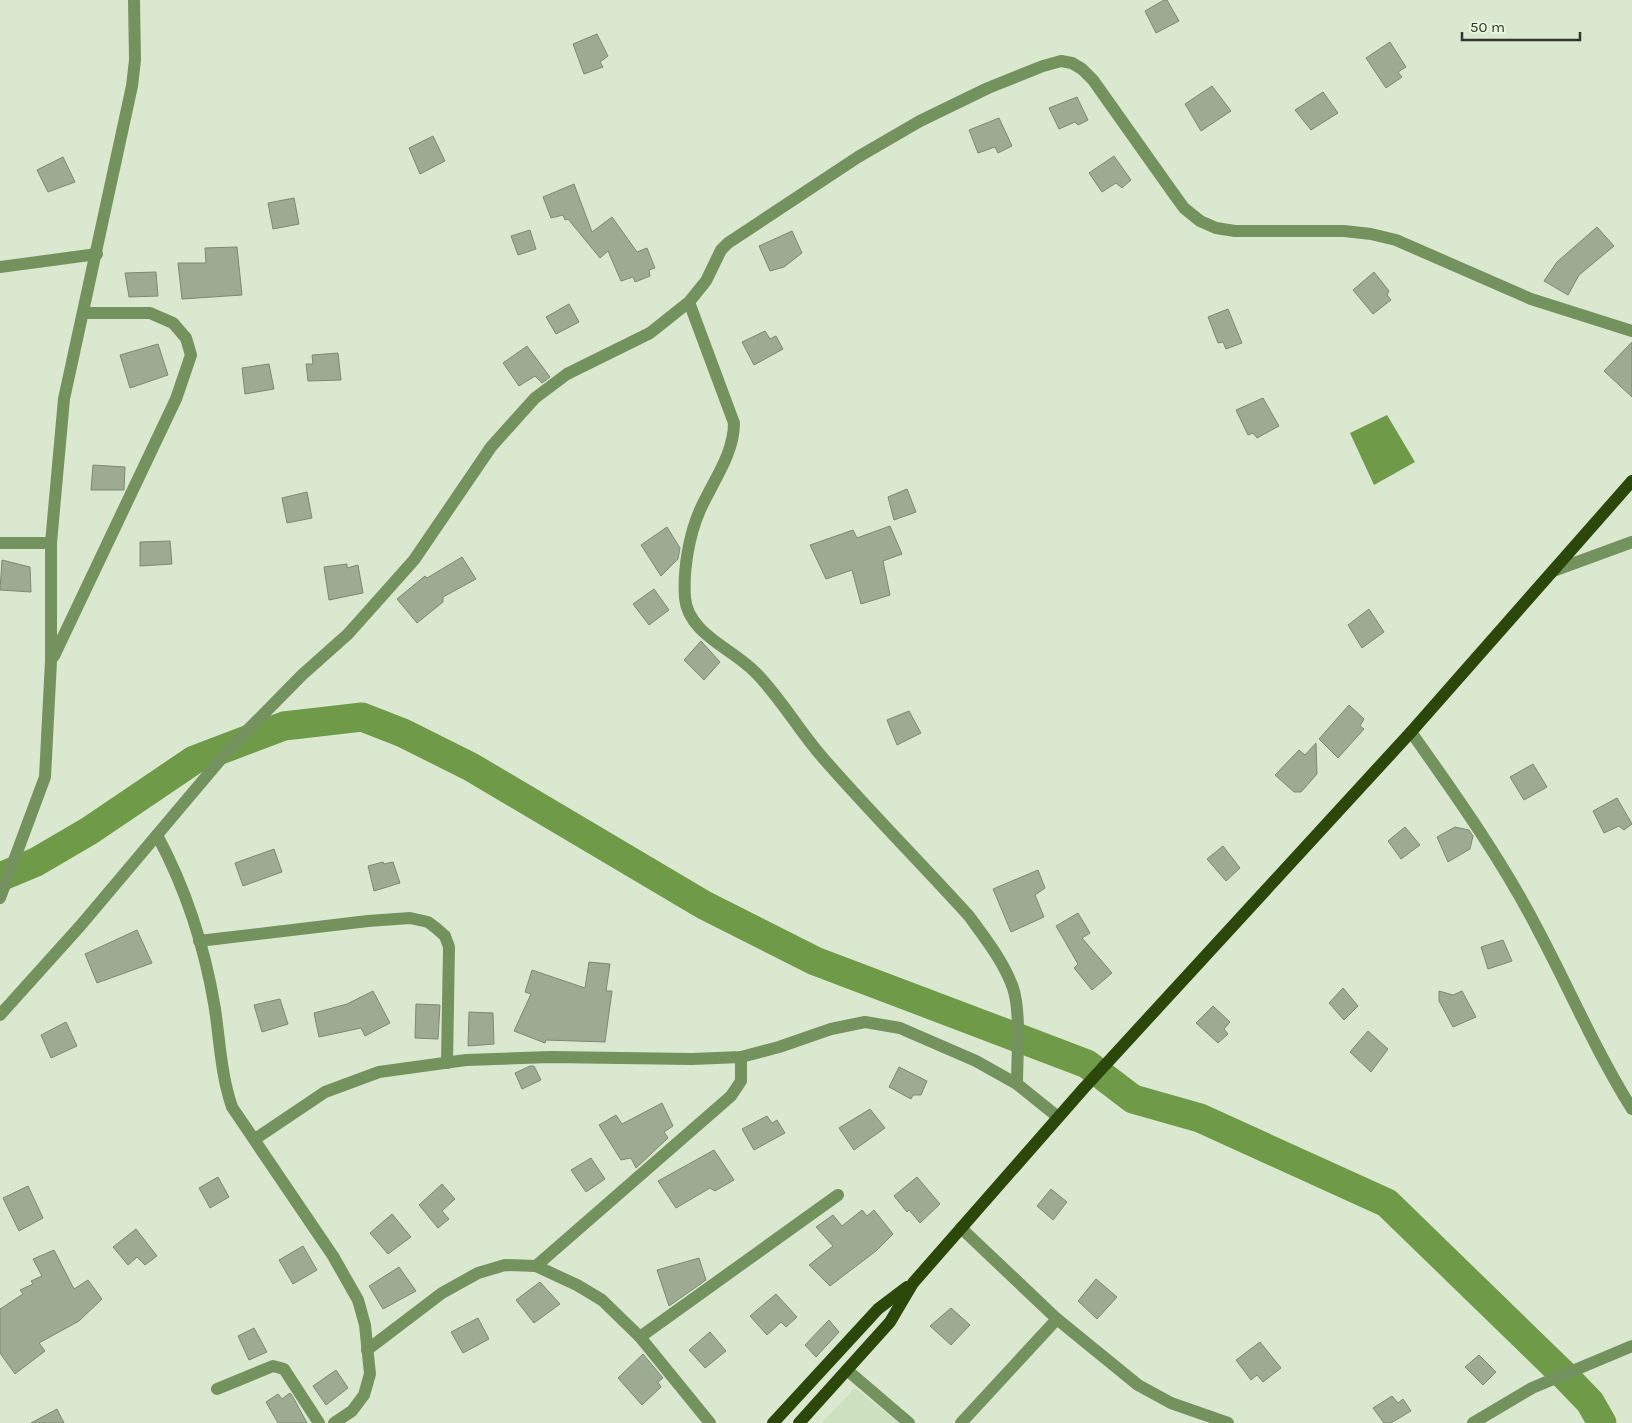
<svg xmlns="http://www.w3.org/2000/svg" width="1632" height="1423" viewBox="0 0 1632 1423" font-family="Karla,sans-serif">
<rect width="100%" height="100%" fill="#d9e8cf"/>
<!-- built -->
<path fill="#cde0c0" d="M855,1388L899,1423H822Z"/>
<!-- water -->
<path fill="#6f9b49" d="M1387,415L1415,462L1374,485L1350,433Z"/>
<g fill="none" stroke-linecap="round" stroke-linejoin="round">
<!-- river -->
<path stroke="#6f9b49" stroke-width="29" d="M0,877L36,862L89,831L194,760L284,726L362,717L403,733L471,767L704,905L815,961L1087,1064L1133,1099L1200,1118L1387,1203L1564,1375L1590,1402L1602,1423"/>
</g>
<!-- building -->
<g fill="#9dab93" stroke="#7c8a73">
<path d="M1164,0H1167L1179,21L1156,33L1145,11Z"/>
<path d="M597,34L608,56L600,62L603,67L584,74L573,44Z"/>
<path d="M1390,42L1406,67L1398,72L1402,77L1386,88L1366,58Z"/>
<path d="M1212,86L1231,111L1201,131L1185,104Z"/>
<path d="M1323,92L1338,113L1311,130L1295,110Z"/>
<path d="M1077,97L1088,120L1078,125L1075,122L1059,129L1049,108Z"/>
<path d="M999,118L1012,146L998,153L995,147L978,153L969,130Z"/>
<path d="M433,136L445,161L420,174L409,148Z"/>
<path d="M1114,156L1131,180L1122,188L1116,183L1102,192L1089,173Z"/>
<path d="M63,157L75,182L48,192L37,170Z"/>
<path d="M574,184L592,232L612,217L637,252L647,248L655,268L649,270L650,276L635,282L633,277L621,281L608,251L600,258L568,219L565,220L563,215L551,218L543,197Z"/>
<path d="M294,198L299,224L273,229L268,203Z"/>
<path d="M1597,227L1614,246L1579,275L1568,295L1544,281L1557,262Z"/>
<path d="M530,230L536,249L518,255L511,236Z"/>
<path d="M792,231L802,253L784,267L770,271L759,246Z"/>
<path d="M237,247L242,295L182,299L178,263H206L205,248Z"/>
<path d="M156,272L158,296L129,297L125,273Z"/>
<path d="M1374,272L1389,291L1387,295L1391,300L1373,314L1353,290Z"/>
<path d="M569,304L579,322L556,334L546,317Z"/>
<path d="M1228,309L1242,343L1226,349L1223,342L1218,343L1208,317Z"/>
<path d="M765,331L770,339L776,336L783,349L754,365L742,342Z"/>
<path d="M1632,342V397L1604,371Z"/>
<path d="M158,344L168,375L130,388L120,355Z"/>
<path d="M527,346L550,377L542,383L535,376L519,386L503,363Z"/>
<path d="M338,353L341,380L308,381L306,364H313L312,355Z"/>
<path d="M269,364L274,389L245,394L242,368Z"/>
<path d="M1263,398L1279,426L1257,438L1253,433L1248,435L1236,410Z"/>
<path d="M93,465L125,467L124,490H91Z"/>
<path d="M907,489L916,512L894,520L888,497Z"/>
<path d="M307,492L312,518L287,523L282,498Z"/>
<path d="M890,526L902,554L883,561L890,595L861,604L852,570L826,579L810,545L853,530L857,538Z"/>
<path d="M667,527L680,548L678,559L661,576L641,545Z"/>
<path d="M170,541L172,564L140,566V542Z"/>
<path d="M462,557L476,579L443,597V602L417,623L397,599L425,576L427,578Z"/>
<path d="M2,560L30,567L31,592L0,590Z"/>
<path d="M347,564V568L358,565L363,593L329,600L324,567Z"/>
<path d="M654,589L669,610L649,625L633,604Z"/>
<path d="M1369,609L1384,632L1362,648L1348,625Z"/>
<path d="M701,641L720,662L704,680L684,660Z"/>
<path d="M1349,705L1364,719L1360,726L1364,729L1338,758L1319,739Z"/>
<path d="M909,711L921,733L897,745L887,720Z"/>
<path d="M1316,743L1317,774L1301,792H1294L1275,775L1299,750L1305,755Z"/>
<path d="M1533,764L1547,787L1524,800L1510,777Z"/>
<path d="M1617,798L1632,824L1624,830L1619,826L1604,833L1593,811Z"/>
<path d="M1405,827L1420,845L1401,859L1388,841Z"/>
<path d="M1455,827L1469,830L1473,836L1470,849L1448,862L1437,837Z"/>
<path d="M1223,846L1240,868L1226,881L1207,859Z"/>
<path d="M274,849L282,872L243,886L235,863Z"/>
<path d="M383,862L384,864L393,862L400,883L374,891L368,866Z"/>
<path d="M1038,870L1045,888L1035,895L1044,917L1011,932L993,889Z"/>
<path d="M1078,913L1090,933L1082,938L1112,973L1092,990L1074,968L1078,964L1056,926Z"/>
<path d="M137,930L152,963L97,983L85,954Z"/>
<path d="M1503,940L1512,961L1488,969L1481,947Z"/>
<path d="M589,962L610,964L606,991H612L605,1042L546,1040L545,1043L514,1031L531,994L525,992L532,970L585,988Z"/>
<path d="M1343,988L1358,1006L1344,1020L1329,1003Z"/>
<path d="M373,991L390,1023L365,1036L361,1028L319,1037L314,1013L347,1004Z"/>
<path d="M1439,991L1453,995L1462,991L1476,1017L1453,1027L1439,1001Z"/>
<path d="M280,999L288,1024L262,1032L254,1005Z"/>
<path d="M416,1004L440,1005L438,1039L415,1038Z"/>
<path d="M1213,1006L1230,1022L1224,1029L1228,1034L1218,1043L1196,1023Z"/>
<path d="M469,1012L493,1013L494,1044L468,1046Z"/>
<path d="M66,1022L77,1046L51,1058L41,1035Z"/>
<path d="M1368,1031L1388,1049L1371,1072L1350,1052Z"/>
<path d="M530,1066H534L541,1080L522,1089L515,1073Z"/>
<path d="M899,1067L927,1081L921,1095H913L911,1099L889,1087Z"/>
<path d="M662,1103L673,1126L664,1132L668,1138L636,1168L631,1158L621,1160L599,1125L616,1115L622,1124Z"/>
<path d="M870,1109L885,1128L854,1150L839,1128Z"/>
<path d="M767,1116L772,1123L777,1120L785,1133L754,1150L742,1129Z"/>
<path d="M714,1150L734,1180L715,1191L710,1188L676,1208L658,1181Z"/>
<path d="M591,1158L605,1179L586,1192L571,1170Z"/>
<path d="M218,1177L229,1197L210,1208L199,1188Z"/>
<path d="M917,1177L940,1204L920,1223L909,1210L907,1212L894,1196Z"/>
<path d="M442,1184L455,1199L442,1211L449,1219L438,1228L419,1205Z"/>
<path d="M28,1186L43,1218L19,1231L3,1198Z"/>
<path d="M1051,1189L1067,1202L1053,1220L1037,1206Z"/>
<path d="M862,1210L867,1216L874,1210L893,1234L876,1251L830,1286L809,1265L833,1246L816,1227L833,1215L842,1226Z"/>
<path d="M392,1214L411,1237L388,1254L370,1233Z"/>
<path d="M136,1229L157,1256L145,1265L137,1257L128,1265L113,1247Z"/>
<path d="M303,1246L317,1270L293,1284L279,1260Z"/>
<path d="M54,1250L74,1289L88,1280L102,1299L79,1321L39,1343L45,1351L15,1374L0,1353V1309L23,1294L20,1290L33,1284L31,1281L42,1276L33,1259Z"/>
<path d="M699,1258L706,1280L669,1306L657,1270Z"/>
<path d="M399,1267L416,1291L383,1309L369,1286Z"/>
<path d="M1096,1279L1117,1297L1097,1319L1078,1301Z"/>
<path d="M540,1282L560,1304L534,1323L516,1300Z"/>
<path d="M776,1294L797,1317L786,1327L781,1322L767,1335L750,1316Z"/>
<path d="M951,1308L970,1325L951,1345L930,1326Z"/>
<path d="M478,1318L489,1339L463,1353L451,1332Z"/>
<path d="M829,1320L839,1332L816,1357L805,1345Z"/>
<path d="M254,1328L267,1352L249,1360L238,1336Z"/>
<path d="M710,1332L726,1351L705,1368L689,1350Z"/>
<path d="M1260,1342L1281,1368L1263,1382L1257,1375L1251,1380L1236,1360Z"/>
<path d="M643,1354L663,1378L658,1382L661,1387L642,1405L618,1378Z"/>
<path d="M1479,1355L1496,1372L1483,1385L1465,1367Z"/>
<path d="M336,1370L348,1388L326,1405L313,1386Z"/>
<path d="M290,1393L293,1397L307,1423H278L266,1402L278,1394L282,1399Z"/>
<path d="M1392,1396L1398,1403L1403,1399L1411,1411L1391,1423H1384L1373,1408Z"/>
<path d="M57,1409L64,1423H31Z"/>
</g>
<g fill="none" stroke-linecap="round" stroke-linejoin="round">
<!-- minor -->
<g stroke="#74925d" stroke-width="12">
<path d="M0,267L97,254"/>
<path d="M689,302L734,423C734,454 713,481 700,510C689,535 683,570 685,598C688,633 731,648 755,672C781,698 799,731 823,758C870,812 921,863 969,916C985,938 1004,962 1013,988C1021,1011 1017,1058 1017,1084"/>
<path d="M0,543H51"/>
<path d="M1553,571L1632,542"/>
<path d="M54,656L176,399L191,355L186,338L173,323L150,313H84"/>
<path d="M1411,732C1457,797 1502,860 1538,930C1570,990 1596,1052 1632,1109"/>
<path d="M157,835C186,889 205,948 215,1009C220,1043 221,1075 232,1107L333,1256L358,1300L365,1325L370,1374L364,1395L352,1411L334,1423"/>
<path d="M0,898L45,777L51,661V543L64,399L132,86L135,60L134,0"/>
<path d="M199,941L368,921L410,918L428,922L436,928L445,936L449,947L447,1063"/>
<path d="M0,1015L81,925L232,746L302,675L348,634L414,560L491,447L535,398L567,374L650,333L689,302L706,281L721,250L728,243L858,157L920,121L988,88L1043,66L1061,61L1072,63L1082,69L1093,80L1176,197L1184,208L1200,221L1216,228L1235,231H1344L1371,234L1396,240L1531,299L1632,331"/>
<path d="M255,1139L325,1092L379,1072L466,1060L550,1057L692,1059L741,1057L779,1047L831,1029L865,1022L900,1028L976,1061L1017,1084L1058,1117"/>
<path d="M961,1228L1057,1319L1138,1385L1171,1403L1228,1423"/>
<path d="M536,1266L731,1096L741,1081V1057"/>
<path d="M640,1337L838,1195"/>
<path d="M367,1350L442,1293L478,1273L505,1265L536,1266L577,1285L602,1300L640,1337L710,1423"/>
<path d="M847,1370L909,1423"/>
<path d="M217,1389L273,1366L284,1369L319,1423"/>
<path d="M961,1423L1057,1319"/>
<path d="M1473,1423L1532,1388L1632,1346"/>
</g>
<!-- major -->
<g stroke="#2b480a" stroke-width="12">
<path d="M773,1423L878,1309L907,1287"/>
<path d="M799,1423L890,1322L913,1283L1084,1088L1411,732L1632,481"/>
</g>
</g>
<!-- scale -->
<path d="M1462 32v8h118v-8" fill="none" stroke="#31372d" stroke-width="2.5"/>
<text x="1470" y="32" font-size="15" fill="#31372d" stroke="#e6f5dc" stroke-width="4" paint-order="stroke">50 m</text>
</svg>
